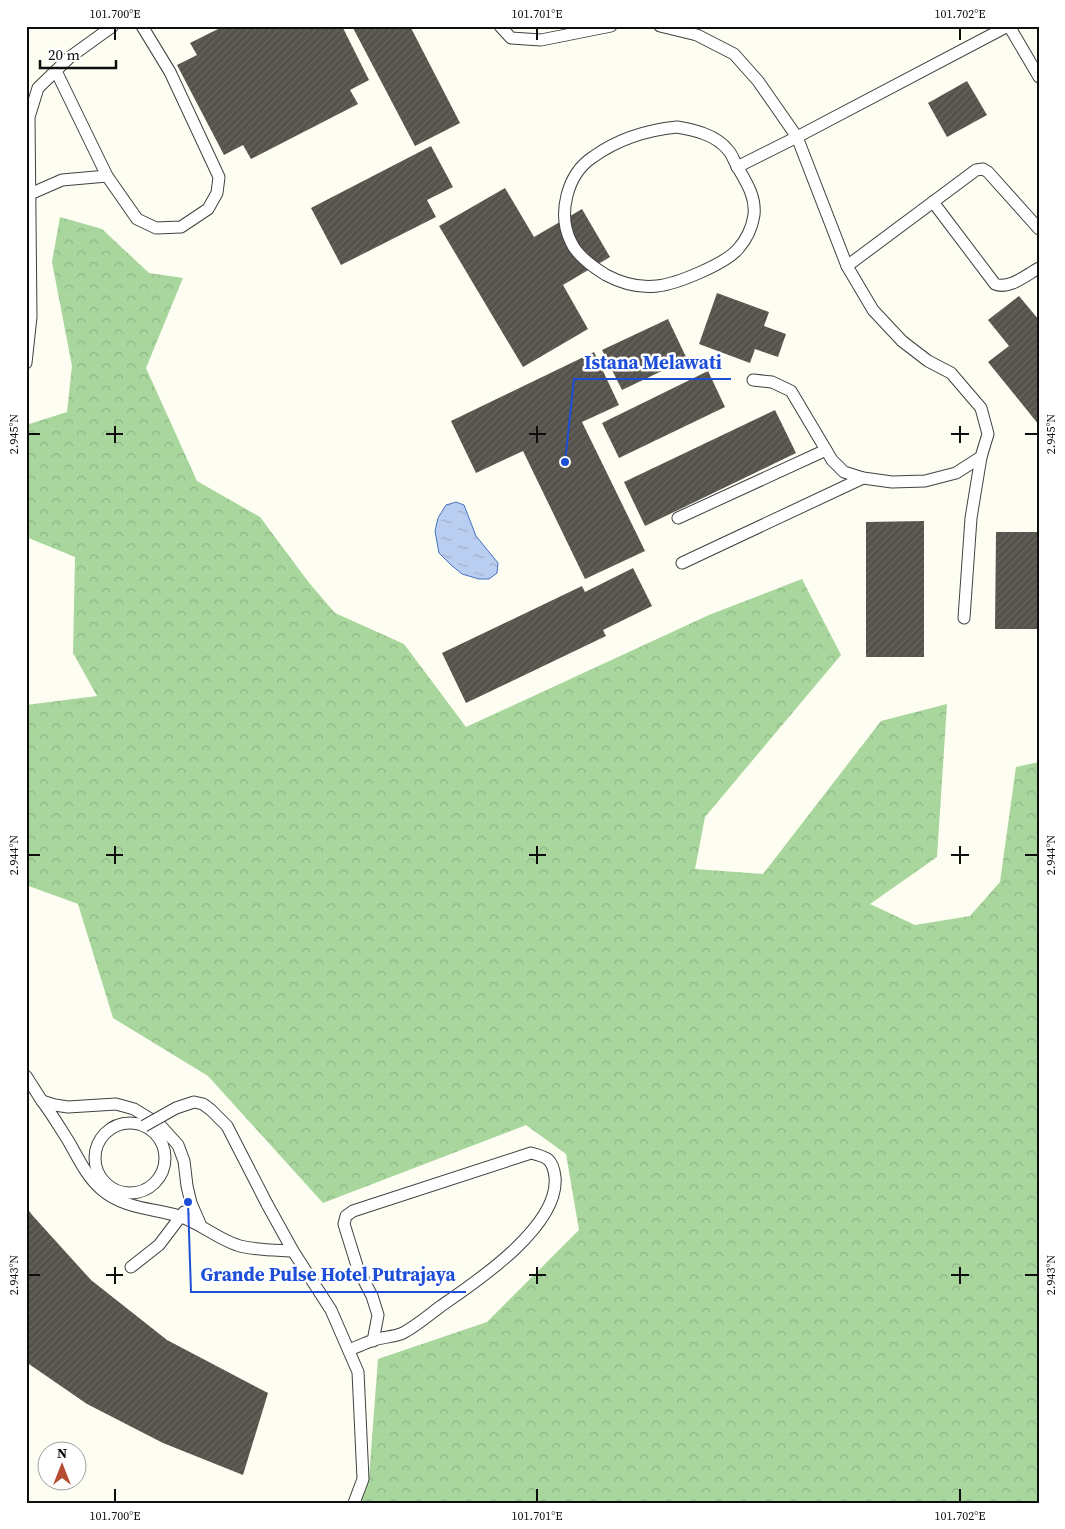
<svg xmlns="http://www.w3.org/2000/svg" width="1065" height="1529" viewBox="0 0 1065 1529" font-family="'Source Serif 4',serif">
<defs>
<pattern id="forest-crowns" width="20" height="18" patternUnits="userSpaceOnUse" patternTransform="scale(1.25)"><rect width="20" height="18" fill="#a8d69d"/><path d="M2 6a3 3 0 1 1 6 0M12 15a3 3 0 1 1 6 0" fill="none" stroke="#8fb686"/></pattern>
<pattern id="water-ripples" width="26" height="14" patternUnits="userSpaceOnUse" patternTransform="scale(1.25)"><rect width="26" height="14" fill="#bacef1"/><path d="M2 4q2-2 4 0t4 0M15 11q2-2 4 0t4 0" fill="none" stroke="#9fb0cd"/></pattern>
<pattern id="building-hatch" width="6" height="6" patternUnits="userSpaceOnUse" patternTransform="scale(1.25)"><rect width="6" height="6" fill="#56524c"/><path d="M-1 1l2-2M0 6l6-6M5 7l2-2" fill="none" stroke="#696661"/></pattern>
</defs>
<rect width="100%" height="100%" fill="#fdfef1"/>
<!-- forest -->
<path fill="url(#forest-crowns)" d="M60,217L102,229L149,273L183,278L146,368L197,481L260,517L310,584L335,613L404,644L466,727L709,615L802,579L841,655L705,817L695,869L763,874L881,721L947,704L937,857L870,904L915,925L970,916L1000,882L1016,767L1039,762V1503H360L369,1478L378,1359L487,1322L579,1230L566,1154L526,1125L323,1203L208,1076L113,1018L78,904L26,885V705L97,696L73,653L75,557L26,537V425L67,412L72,366L52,262Z"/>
<!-- water -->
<path fill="url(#water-ripples)" stroke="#4671c3" d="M456,502L464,505L476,536L498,563L497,573L489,579H479L462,574L451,565L439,553L435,531L438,518L446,505Z"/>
<!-- building -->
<g fill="url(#building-hatch)">
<path d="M224,26H342L369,80L350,90L358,104L251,159L243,145L224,155L177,65L197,55L190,43Z"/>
<path d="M352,26H410L460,123L415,146Z"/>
<path d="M967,81L987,115L947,137L928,103Z"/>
<path d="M431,146L453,187L427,200L436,217L341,265L311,208Z"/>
<path d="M505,188L534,237L582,209L610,257L563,285L588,329L523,367L439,226Z"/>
<path d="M717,293L769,312L764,326L786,334L778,357L755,349L750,363L699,344Z"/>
<path d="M1019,296L1039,320V425L988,362L1009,346L988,320Z"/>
<path d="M668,319L687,359L622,390L602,350Z"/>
<path d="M594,352L619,405L582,422L645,551L585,579L523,451L476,473L451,421Z"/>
<path d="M708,371L725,407L619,458L602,423Z"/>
<path d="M775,410L796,453L645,526L624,482Z"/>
<path d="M924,521V657H866V522Z"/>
<path d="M996,532H1039V629H995Z"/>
<path d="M633,568L652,606L603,630L606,636L466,703L442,653L582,586L585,592Z"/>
<path d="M26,1207L33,1216L91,1280L167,1340L268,1393L243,1475L163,1443L87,1404L26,1362Z"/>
</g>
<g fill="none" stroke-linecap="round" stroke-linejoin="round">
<defs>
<g id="service">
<path d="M500,26L511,38L541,40L611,26"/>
<path d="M660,26L697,35L734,54L758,81L797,137L847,266L873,310L902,341L928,361L951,373L981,408L988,434L981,457L956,473L925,481L892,482L863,478L844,472L832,460L791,391L772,382L753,380"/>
<path d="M1009,26L1039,77"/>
<path d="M56,71L107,176L137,219L156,228L181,227L208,209L217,193L219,177L170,72L142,26"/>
<path d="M677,127C695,130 716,135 728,150C732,154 734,161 737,166C746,182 756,196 754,215C752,228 747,239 738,249C725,264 677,284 657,286C640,288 621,283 606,275C593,267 577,256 571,242C557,214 567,174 593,157C618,139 647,130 677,127Z"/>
<path d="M737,167L797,137L1008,26"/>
<path d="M30,194L62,180L107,176"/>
<path d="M933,202L995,284C1009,290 1026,275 1039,268"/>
<path d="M847,266L976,170L983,169L988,172L1039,229"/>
<path d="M26,363L31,317L29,117L38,88L70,57L113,26"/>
<path d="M678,518L826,450"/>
<path d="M682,563L863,478"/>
<path d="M964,618L971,518L981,457"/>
<path d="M26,1076L42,1101"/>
<circle cx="130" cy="1158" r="35"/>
<path d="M267,1204L293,1251L331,1310L358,1372L363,1479L354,1503"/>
<path d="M201,1226L191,1203L187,1186L184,1161L178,1145L160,1125L134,1109L116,1104L68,1107L55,1105L42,1101C52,1114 60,1128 69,1142C78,1158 87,1177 101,1189C124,1209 152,1208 179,1216C200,1223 216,1238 237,1245C250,1250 278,1250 293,1251"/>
<path d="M131,1267L159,1245L184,1212"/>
<path d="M349,1350C357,1347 365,1343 374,1340C383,1337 394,1337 403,1333C416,1326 429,1315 441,1306C476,1282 560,1226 555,1177C553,1159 547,1157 531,1153L353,1211L346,1216L344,1224L358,1269L372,1296L378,1315L373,1341"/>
</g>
</defs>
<!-- service casing -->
<use href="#service" stroke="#414141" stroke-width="13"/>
<!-- service -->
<use href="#service" stroke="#fff" stroke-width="11"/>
<defs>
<path id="service-bridge" d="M144,1126L176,1108L194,1102L203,1104L211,1110L227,1126L267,1204"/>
</defs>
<!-- service-bridge casing -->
<use href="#service-bridge" stroke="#414141" stroke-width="13" stroke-linecap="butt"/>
<!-- service-bridge -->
<use href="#service-bridge" stroke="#fff" stroke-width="11"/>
</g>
<!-- ticks -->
<path fill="none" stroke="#0e0e0e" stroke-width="2" d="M115,28V40M537,28V40M960,28V40M115,426V443M537,426V443M960,426V443M28,434H40M106,434H123M529,434H546M951,434H969M1025,434H1038M115,846V864M537,846V864M960,846V864M28,855H40M106,855H123M529,855H546M951,855H969M1025,855H1038M115,1267V1284M537,1267V1284M960,1267V1284M28,1275H40M106,1275H123M529,1275H546M951,1275H969M1025,1275H1038M115,1489V1502M537,1489V1502M960,1489V1502"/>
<!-- callouts -->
<path fill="none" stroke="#1d4ed8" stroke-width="2" d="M565 462L574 379H731M188 1202L191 1292H466"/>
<g fill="#1d4ed8" stroke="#fff" stroke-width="2">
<circle cx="565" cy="462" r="5"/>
<circle cx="188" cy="1202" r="5"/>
</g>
<g font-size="19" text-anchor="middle" font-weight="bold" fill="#1d4ed8" stroke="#fff" stroke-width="5" stroke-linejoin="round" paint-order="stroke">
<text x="653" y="369">Istana Melawati</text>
<text x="328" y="1281">Grande Pulse Hotel Putrajaya</text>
</g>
<!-- border -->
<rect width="1065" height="1529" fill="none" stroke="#ffffff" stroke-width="55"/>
<!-- north arrow -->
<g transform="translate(62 1466)"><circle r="24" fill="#ffffff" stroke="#9f9f9f"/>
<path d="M0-4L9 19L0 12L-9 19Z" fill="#b44c31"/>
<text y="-8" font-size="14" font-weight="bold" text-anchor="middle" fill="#0e0e0e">N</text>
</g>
<!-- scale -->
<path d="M40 60v8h76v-8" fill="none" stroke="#0e0e0e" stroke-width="2.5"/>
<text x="48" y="60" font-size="15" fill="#0e0e0e" stroke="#ffffff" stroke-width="4" paint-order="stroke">20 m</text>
<rect x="28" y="28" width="1010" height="1474" fill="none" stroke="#0e0e0e" stroke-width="2"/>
<g font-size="12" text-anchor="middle" fill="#0e0e0e">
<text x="115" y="18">101.700°E</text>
<text x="537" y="18">101.701°E</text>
<text x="960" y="18">101.702°E</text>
<text transform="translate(14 434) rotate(-90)" y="4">2.945°N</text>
<text transform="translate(1051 434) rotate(-90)" y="4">2.945°N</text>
<text transform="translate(14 855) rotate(-90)" y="4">2.944°N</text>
<text transform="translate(1051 855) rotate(-90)" y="4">2.944°N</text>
<text transform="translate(14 1275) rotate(-90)" y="4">2.943°N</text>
<text transform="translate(1051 1275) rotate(-90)" y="4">2.943°N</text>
<text x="115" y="1520">101.700°E</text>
<text x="537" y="1520">101.701°E</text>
<text x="960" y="1520">101.702°E</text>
</g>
</svg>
